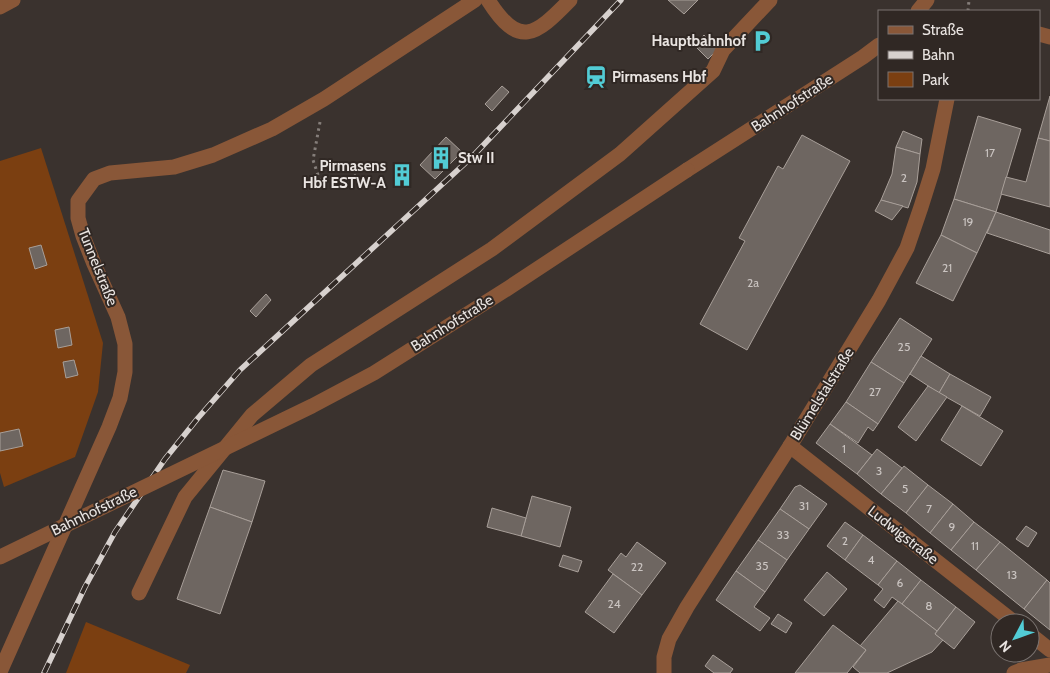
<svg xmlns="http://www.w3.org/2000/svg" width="1050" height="673" viewBox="0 0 1050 673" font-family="Cabin,sans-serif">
<rect width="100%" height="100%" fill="#3a322e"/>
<!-- green -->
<g fill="#7b3f11">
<path d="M41,148L103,343L98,392L75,457L4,487L0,473V161Z"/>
<path d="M86,622L190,665L186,673H66Z"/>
</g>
<!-- building -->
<g fill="#6e6661" stroke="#a89f99">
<path d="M668,0H698L684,14Z"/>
<path d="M704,35L718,49L708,59L694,45Z"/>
<path d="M502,86L509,92L492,111L485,104Z"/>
<path d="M1050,96V141L1038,138Z"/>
<path d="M978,116L1021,129L996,212L954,199Z"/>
<path d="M903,131L922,139L920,154L896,147Z"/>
<path d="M802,135L850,161L747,350L700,324L745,241L739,238L778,166L783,169Z"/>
<path d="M446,137L462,152L435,179L420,165Z"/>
<path d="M1038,138L1050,141V207L1001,194L1006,177L1026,182Z"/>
<path d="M896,147L920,154L917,182L908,208L881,200L892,174Z"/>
<path d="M402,167L410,175L401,183L393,176Z"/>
<path d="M954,199L996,212L977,253L941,235Z"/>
<path d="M881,200L903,206L892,220L875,211Z"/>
<path d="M996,212L1050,230V254L987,233Z"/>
<path d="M941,235L977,253L953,301L916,283Z"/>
<path d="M41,245L47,265L35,269L29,248Z"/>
<path d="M266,294L271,300L256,317L250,311Z"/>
<path d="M900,318L932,339L904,383L871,362Z"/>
<path d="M69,327L72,345L58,348L55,330Z"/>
<path d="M921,356L950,374L939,393L910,374Z"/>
<path d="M74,360L78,375L66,378L63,362Z"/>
<path d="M871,362L904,383L878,424L846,402Z"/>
<path d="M950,374L991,397L980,416L939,393Z"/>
<path d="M928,386L947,397L916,441L898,427Z"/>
<path d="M846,402L878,424L873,431L868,427L858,443L830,424Z"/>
<path d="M962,406L1003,431L981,466L941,440Z"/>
<path d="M830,424L872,455L857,474L816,443Z"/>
<path d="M19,429L23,446L0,451V433Z"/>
<path d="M877,449L902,468L881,494L857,474Z"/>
<path d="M904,466L928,485L906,513L881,494Z"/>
<path d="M223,470L265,481L252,522L210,507Z"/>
<path d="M800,485L827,504L809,529L780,509L795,487Z"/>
<path d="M928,485L953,504L930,533L906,513Z"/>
<path d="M532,496L571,507L560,547L521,536Z"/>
<path d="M953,504L974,522L951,550L930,533Z"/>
<path d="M210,507L252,522L220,614L177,599Z"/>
<path d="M492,508L526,518L521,536L487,527Z"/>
<path d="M780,509L809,529L787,560L758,540Z"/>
<path d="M845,522L863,535L845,560L827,546Z"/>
<path d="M974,522L1000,542L976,570L951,550Z"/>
<path d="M1026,526L1037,533L1028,547L1016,539Z"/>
<path d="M863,535L897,561L878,585L845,560Z"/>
<path d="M758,540L787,560L765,592L736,571Z"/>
<path d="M637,542L666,563L642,595L608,570L621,553L626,557Z"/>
<path d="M1000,542L1047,580L1024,609L976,570Z"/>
<path d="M563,555L582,561L578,572L559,566Z"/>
<path d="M897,561L921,580L902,604L892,597L884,608L874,600L883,589L878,585Z"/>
<path d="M736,571L765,592L754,607L770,618L760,631L716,600Z"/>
<path d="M827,572L847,589L824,616L804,600Z"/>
<path d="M613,574L642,595L614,633L585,612Z"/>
<path d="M921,580L956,607L937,631L902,604Z"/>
<path d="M1047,580L1050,583V630L1024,609Z"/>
<path d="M898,601L937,631L935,634L943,640L932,652L887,673H860L853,667L866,650L860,646Z"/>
<path d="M956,607L975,622L954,649L935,634Z"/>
<path d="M778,614L792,623L786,633L771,624Z"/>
<path d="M833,625L866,650L847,673H795Z"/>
<path d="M713,655L733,669L730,673H714L705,666Z"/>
</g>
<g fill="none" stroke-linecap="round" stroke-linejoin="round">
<!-- path -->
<g stroke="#857e7a" stroke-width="3" stroke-dasharray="2.5 4" stroke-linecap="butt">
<path d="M968,11L969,0"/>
<path d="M320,122L313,160L320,181C337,188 341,185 356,175"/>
</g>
<!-- minor -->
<g stroke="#895738" stroke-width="15">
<path d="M488,0C519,49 535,36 570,0"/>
<path d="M0,7L13,0"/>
<path d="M918,11L927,0"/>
<path d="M1039,34L1050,37"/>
<path d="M687,170L863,57L879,45"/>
<path d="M790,446L1015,623"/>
<path d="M139,593L185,497L252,415L311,365L492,249L620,154L713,71L723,50L770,0"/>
<path d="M1030,634L1050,650"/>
<path d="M0,672L109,427L120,398L125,372V344L118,317L94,264L83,236L78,218V201L94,179L110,173L174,167L213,155L272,129L324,99L475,0"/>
<path d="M664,673V657L669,639L687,607L790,446L879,300L907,248L921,207L933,169L947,99"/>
<path d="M1014,673L1021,670L1050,665"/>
</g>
<defs>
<path id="rail" d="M44,673L85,587L115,532L165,459L198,418L240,370L473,156L621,0"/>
</defs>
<!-- rail casing -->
<use href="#rail" stroke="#d7d1ce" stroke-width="5.5"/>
<!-- rail -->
<use href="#rail" stroke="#302824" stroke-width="4" stroke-dasharray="11" stroke-linecap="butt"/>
<!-- minor-bridge -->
<path stroke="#895738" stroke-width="15" d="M0,557L312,406L374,373L510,287L687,170"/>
</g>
<!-- icons -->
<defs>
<symbol id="parking-bare" viewBox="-9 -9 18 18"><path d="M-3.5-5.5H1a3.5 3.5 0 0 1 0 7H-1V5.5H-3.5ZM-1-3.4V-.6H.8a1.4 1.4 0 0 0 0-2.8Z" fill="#52ccd5" stroke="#302824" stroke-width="2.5" paint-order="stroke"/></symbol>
<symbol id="station-bare" viewBox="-9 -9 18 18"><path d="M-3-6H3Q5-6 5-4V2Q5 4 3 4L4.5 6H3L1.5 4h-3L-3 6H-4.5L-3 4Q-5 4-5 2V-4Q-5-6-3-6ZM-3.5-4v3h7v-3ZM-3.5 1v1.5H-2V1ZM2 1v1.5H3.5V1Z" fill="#52ccd5" stroke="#302824" stroke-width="2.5" paint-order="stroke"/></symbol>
<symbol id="building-bare" viewBox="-9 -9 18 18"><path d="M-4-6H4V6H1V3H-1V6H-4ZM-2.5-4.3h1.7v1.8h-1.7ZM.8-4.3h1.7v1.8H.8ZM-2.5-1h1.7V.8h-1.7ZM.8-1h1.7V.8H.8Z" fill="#52ccd5" stroke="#302824" stroke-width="2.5" paint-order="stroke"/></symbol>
</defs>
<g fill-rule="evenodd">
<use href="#parking-bare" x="746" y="25" width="32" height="32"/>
<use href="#station-bare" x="580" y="61" width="32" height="32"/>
<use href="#building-bare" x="425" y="142" width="32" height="32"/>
<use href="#building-bare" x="386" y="159" width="32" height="32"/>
</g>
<g text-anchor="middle" stroke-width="4" stroke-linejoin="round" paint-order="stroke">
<!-- number labels -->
<g font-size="12" fill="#cac4c1">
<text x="990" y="157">17</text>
<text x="904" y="182">2</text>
<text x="968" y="226">19</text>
<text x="947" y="272">21</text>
<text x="753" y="287">2a</text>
<text x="904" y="351">25</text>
<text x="875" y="396">27</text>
<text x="844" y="453">1</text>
<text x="879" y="475">3</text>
<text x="905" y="493">5</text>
<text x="804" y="510">31</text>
<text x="929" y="513">7</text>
<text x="952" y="531">9</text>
<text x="783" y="539">33</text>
<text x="845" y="545">2</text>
<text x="975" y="550">11</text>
<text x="871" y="564">4</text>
<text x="762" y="570">35</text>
<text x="637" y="571">22</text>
<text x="1012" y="579">13</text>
<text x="900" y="587">6</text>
<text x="614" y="608">24</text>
<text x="929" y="610">8</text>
</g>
<!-- poi labels -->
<g font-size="15" font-weight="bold" fill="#e9e4e1" stroke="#302824" text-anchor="end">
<text x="746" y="46">Hauptbahnhof</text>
<text x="612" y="82" text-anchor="start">Pirmasens Hbf</text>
<text x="458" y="163" text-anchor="start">Stw II</text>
<text x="386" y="171">Pirmasens<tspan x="386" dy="17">Hbf ESTW-A</tspan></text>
</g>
<!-- street labels -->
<g font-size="15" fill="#e9e4e1" stroke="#302824">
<text transform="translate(792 103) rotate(-33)" y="5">Bahnhofstraße</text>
<text transform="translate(98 267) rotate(68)" y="5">Tunnelstraße</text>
<text transform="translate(452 323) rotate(-32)" y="5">Bahnhofstraße</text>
<text transform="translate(822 394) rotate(-58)" y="5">Blümelstalstraße</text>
<text transform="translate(94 511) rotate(-26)" y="5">Bahnhofstraße</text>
<text transform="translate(903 535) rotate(38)" y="5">Ludwigstraße</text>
</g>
</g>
<!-- legend -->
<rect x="878" y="10" width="162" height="90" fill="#302824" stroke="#7a7370"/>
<rect x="888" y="26" width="25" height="8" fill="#895738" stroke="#7a7370"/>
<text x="922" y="35" font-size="15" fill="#e9e4e1">Straße</text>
<rect x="888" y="51" width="25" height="8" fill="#d7d1ce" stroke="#7a7370"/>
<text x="922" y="60" font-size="15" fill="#e9e4e1">Bahn</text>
<rect x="888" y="72" width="25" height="15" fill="#7b3f11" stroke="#7a7370"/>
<text x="922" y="85" font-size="15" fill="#e9e4e1">Park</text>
<!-- north arrow -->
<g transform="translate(1015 638) rotate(229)"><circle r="24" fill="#302824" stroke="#7a7370"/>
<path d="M0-4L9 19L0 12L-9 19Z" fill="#52ccd5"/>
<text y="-8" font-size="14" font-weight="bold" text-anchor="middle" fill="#e9e4e1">N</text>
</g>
</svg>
